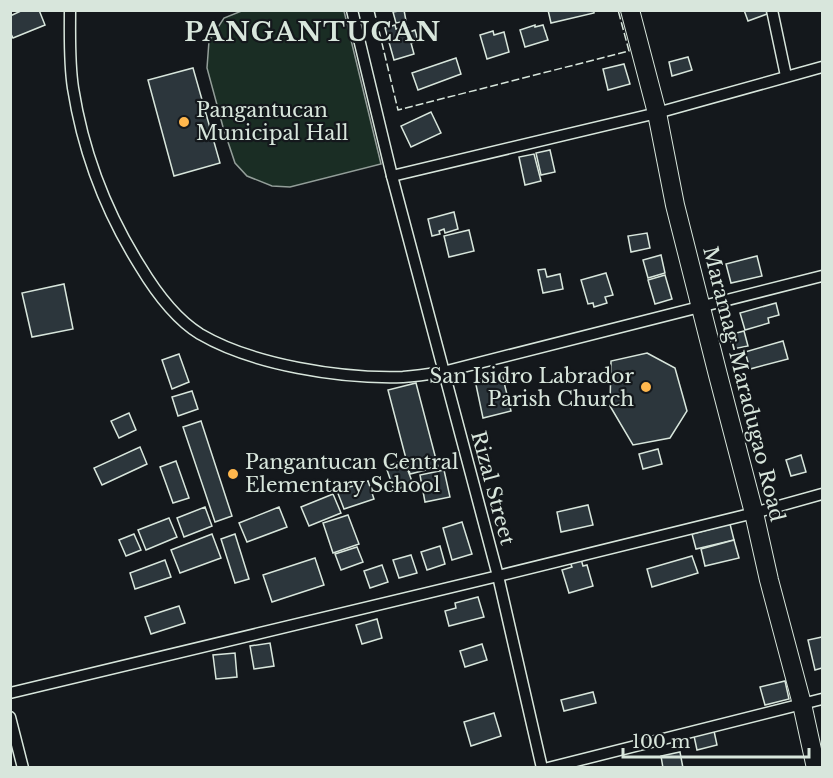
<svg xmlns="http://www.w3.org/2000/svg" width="833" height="778" viewBox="0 0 833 778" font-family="'Libre Baskerville',serif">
<rect width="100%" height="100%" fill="#14181c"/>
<!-- green -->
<path fill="#1a2d24" stroke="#939e99" stroke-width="1.5" d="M244,10L344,11L381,164L290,187L272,186L247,176L235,163L223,127L207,68L209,41L224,18Z"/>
<!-- building -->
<g fill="#2c363c" stroke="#d8e6dc" stroke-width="1.5">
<path d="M23,10H39L45,25L13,38L10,32V16Z"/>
<path d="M404,10L406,21L396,23L393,12Z"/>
<path d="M548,10H594V13L551,23Z"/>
<path d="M744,10H766L767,14L748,21Z"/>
<path d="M395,25L396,29L408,26L410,32L415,30L418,41L411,43L414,54L394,60L385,28Z"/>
<path d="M535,25V27L543,25L548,40L525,47L520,30Z"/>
<path d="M493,31L494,35L504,32L509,52L487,59L480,35Z"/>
<path d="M688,57L692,70L672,76L669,62Z"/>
<path d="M456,58L461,74L418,90L412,73Z"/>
<path d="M624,64L630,84L608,90L603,69Z"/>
<path d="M193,68L220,163L174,176L148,80Z"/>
<path d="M431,112L441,133L411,147L401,126Z"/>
<path d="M550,150L555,172L541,175L536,153Z"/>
<path d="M534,154L541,181L525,185L519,157Z"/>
<path d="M454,212L458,229L445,233L444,229L439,231L440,234L432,236L428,219Z"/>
<path d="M469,230L474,251L449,257L444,236Z"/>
<path d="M647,233L650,248L631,252L628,236Z"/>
<path d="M661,255L665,273L648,278L643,260Z"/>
<path d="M757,256L762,276L731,283L726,264Z"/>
<path d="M545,269L547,277L560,274L563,289L543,293L538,270Z"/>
<path d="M606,273L613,295L605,297L607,303L594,307L593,303L588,304L581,280Z"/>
<path d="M665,275L672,299L655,304L648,280Z"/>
<path d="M64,284L73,329L32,337L22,293Z"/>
<path d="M776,303L779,315L768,318L769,323L745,330L740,313Z"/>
<path d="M744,331L748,346L733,349L729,335Z"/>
<path d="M783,341L788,359L750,369L745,352Z"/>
<path d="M647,353L675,368L687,411L670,438L633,445L610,406L611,361Z"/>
<path d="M179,354L189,382L172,389L162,360Z"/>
<path d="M502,374L511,411L483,418L475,380Z"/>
<path d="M416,383L438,467L410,474L388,390Z"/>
<path d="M192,391L198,409L178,416L172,397Z"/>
<path d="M129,413L136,430L119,438L111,421Z"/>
<path d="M201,421L232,516L215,522L183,427Z"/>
<path d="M140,447L147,464L102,485L94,468Z"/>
<path d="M658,449L662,464L643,469L639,454Z"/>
<path d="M801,455L806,472L791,476L786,460Z"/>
<path d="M404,460L413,484L394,490L386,467Z"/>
<path d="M176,461L189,498L173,503L160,467Z"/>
<path d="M444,470L450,497L425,502L420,475Z"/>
<path d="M368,481L374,499L344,509L337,491Z"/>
<path d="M333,494L341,513L309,526L301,507Z"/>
<path d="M588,505L593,525L561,532L557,512Z"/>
<path d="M205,507L212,526L184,537L177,518Z"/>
<path d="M279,507L287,527L247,542L239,523Z"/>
<path d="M348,515L359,544L333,553L323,523Z"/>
<path d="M169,518L177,537L146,550L138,530Z"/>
<path d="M462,522L472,554L452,560L443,528Z"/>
<path d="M730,524L734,540L696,549L692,534Z"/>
<path d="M134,534L141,550L126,556L119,540Z"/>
<path d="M212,534L221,558L180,573L171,550Z"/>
<path d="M235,534L249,579L235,583L221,539Z"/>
<path d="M734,540L739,558L705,566L701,549Z"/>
<path d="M440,546L445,564L427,570L421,552Z"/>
<path d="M357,547L363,562L341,570L335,554Z"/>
<path d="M411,555L417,573L399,578L393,560Z"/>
<path d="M692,556L698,573L652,587L647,569Z"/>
<path d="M315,558L324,585L272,602L263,575Z"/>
<path d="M581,559L583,566L587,565L593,586L569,593L562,570L572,567L570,562Z"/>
<path d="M165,560L171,577L135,589L130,573Z"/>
<path d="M382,565L388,582L370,588L364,571Z"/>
<path d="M478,597L484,617L449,626L445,611L456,608L455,603Z"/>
<path d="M179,606L185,623L151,634L145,617Z"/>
<path d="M377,619L382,638L362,644L356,625Z"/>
<path d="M822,637V668L815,670L808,640Z"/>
<path d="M270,643L274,666L254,669L250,646Z"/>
<path d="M482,644L487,660L465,667L460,651Z"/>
<path d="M235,653L237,677L216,679L213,655Z"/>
<path d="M785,681L789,699L765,705L760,687Z"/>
<path d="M593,692L596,703L564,711L561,700Z"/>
<path d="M494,713L501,736L471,746L464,722Z"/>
<path d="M714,731L717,745L697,750L694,736Z"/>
<path d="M680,752L683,768H663L661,756Z"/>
</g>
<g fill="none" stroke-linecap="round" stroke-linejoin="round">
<defs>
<g id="minor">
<path d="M70,10C70,36 69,62 73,88C83,151 106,212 140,266C155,291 174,318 200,334C253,365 341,379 403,377C416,376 430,374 443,372L822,276"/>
<path d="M352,10L392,176L498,576L542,768"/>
<path d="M772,10L786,76"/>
<path d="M392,176L657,113L822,67"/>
<path d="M10,693L498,576L754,513L822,494"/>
<path d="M10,717L23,768"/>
<path d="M548,768L822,699"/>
</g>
<path id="primary" d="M630,10L657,113L675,205L718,375L754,513L769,580L802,704L816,768"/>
</defs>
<!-- minor casing -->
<use href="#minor" stroke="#d8e6dc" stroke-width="13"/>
<!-- primary casing -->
<use href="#primary" stroke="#d8e6dc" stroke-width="20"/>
<!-- minor -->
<use href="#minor" stroke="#14181c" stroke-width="10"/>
<!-- primary -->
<use href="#primary" stroke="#14181c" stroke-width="18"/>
<!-- fence -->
<path stroke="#d8e6dc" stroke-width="1.5" stroke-dasharray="8 3" stroke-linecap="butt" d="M374,10L398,110L629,51L618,10"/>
</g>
<!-- markers -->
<g fill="#ffb74d" stroke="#14181c" stroke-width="2">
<circle cx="184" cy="122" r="6"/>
<circle cx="646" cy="387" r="6"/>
<circle cx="233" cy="474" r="6"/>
</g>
<g text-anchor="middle" stroke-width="4.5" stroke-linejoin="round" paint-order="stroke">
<!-- poi labels -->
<g font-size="20" fill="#d8e6dc" stroke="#14181c" text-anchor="start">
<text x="196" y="117">Pangantucan<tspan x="196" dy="23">Municipal Hall</tspan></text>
<text x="634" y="383" text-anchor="end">San Isidro Labrador<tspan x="634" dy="23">Parish Church</tspan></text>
<text x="245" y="469">Pangantucan Central<tspan x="245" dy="23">Elementary School</tspan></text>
</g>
<!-- street labels -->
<g font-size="20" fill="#d8e6dc" stroke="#14181c">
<text transform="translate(744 384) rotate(76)" y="7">Maramag-Maradugao Road</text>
<text transform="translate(493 488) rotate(75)" y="7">Rizal Street</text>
</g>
<!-- district labels -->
<g font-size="26" font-weight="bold" letter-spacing="1.5" fill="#d8e6dc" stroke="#14181c">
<text x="313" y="41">PANGANTUCAN</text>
</g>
</g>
<!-- border -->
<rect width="833" height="778" fill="none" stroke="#d8e6dc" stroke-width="24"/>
<!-- scale -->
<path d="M623 748v9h186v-9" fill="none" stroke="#d8e6dc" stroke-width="3"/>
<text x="632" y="748" font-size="18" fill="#d8e6dc" stroke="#14181c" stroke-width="4.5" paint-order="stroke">100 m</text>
</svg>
